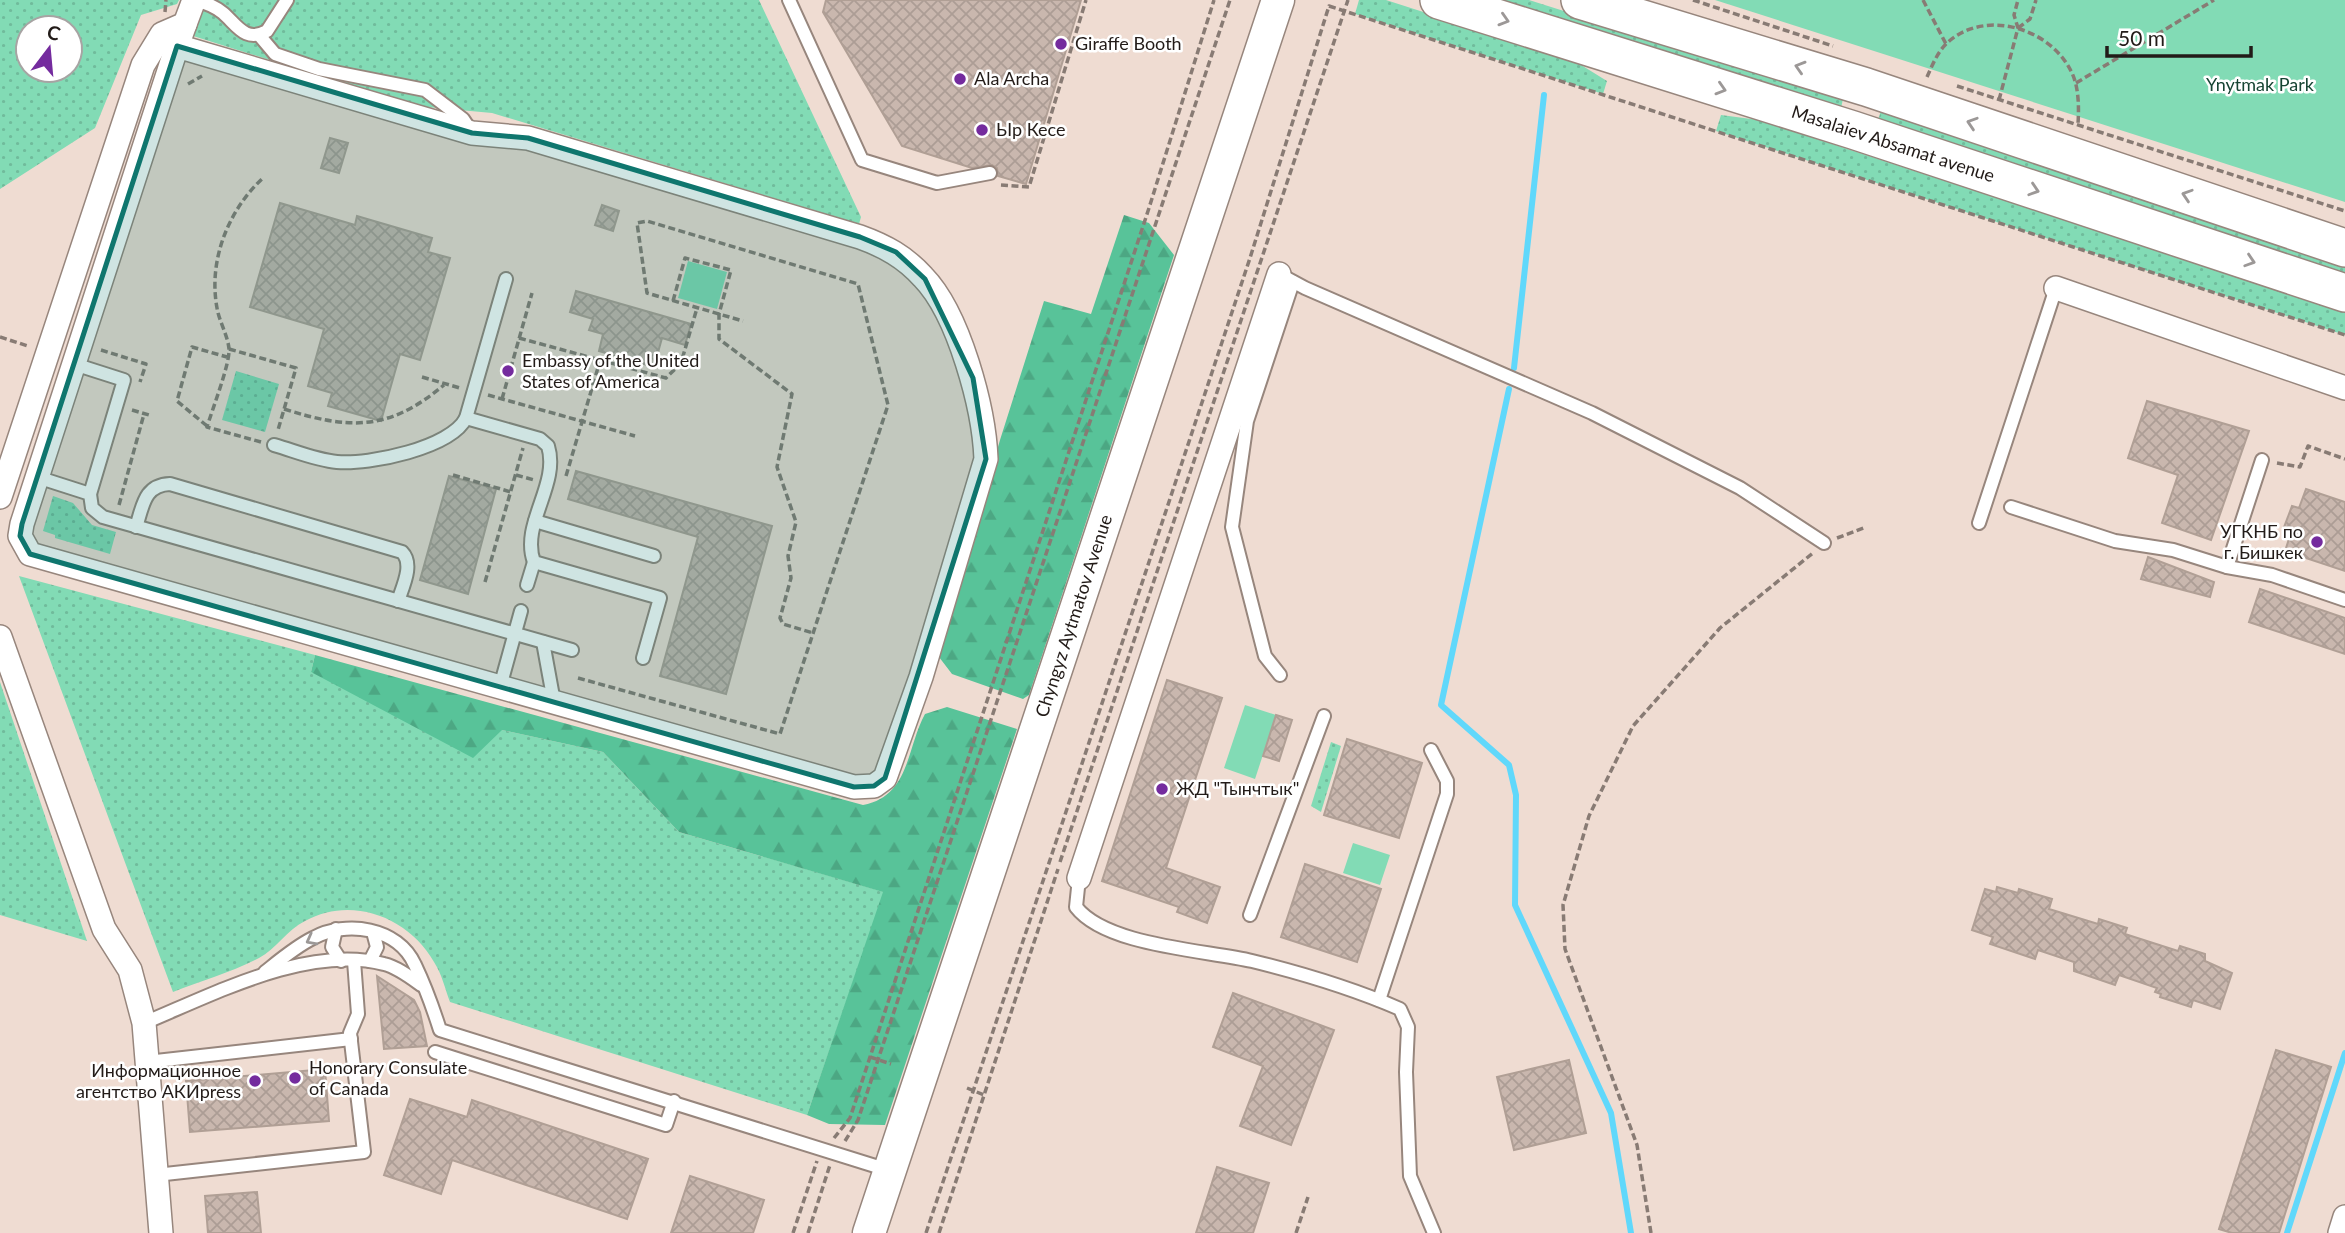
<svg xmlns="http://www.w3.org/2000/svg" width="2345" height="1233" viewBox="0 0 2345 1233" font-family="Lato,sans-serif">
<defs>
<pattern id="grass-dots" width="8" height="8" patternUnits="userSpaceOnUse" patternTransform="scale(1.75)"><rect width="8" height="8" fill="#82dbb5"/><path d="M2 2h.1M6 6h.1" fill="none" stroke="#70bb9b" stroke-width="1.8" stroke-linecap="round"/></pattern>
<pattern id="forest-firs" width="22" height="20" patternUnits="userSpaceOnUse" patternTransform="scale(1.75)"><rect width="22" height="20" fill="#58c399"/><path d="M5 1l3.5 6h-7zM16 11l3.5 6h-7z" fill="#4ca783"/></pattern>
<pattern id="building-cross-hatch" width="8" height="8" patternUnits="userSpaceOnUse" patternTransform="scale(1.75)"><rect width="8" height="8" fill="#c9b7ae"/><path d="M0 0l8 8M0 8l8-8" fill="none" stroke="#ac9d95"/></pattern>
</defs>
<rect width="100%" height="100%" fill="#efdcd2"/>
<!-- grass -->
<g fill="url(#grass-dots)" fill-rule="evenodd">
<path d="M0,0H179L177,4L141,15L95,128L0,189ZM28,28H70V70H28Z"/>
<path d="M202,0H759L861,217L859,224L492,113L416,106L190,35Z"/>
<path d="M1359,0H1386L1573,60L1607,81L1603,94L1355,14Z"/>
<path d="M1494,0H1529L1843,99L1841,108Z"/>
<path d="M1881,110L2345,267V279L1878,121Z"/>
<path d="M1721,115L1759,120L2345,312V335L1716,131Z"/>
<path d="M236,371L279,384L265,432L222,420Z"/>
<path d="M53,496L73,503L92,525L116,532L110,554L55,538V535L43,531Z"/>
<path d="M19,576L315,655L311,672L502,730L603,752L679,832L884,892L807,1115L450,1002C445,989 442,974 434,962C409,917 351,895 305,921C287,930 276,949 259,958C232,972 201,981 173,992Z"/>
<path d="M0,682L87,941L0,915Z"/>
<path d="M1331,742L1341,746L1321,812L1311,806Z"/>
</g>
<!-- forest -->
<g fill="url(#forest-firs)">
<path d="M1124,215L1149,223L1174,255L1029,695L1023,699L952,674L939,657L1000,440L1044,301L1091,314Z"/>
<path d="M315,655L863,805C910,796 906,749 925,714L947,707L1017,729L885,1125L829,1124L807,1115L883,892L679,832L603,752L502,730L473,758L311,672Z"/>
</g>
<!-- green -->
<g fill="#82dbb5">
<path d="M1715,0H2345V202Z"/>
<path d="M688,261L727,272L717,309L678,298Z"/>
<path d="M1245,705L1276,715L1255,779L1224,768Z"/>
<path d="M1353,843L1390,855L1380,885L1343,873Z"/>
</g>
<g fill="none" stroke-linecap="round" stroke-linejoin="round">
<!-- stream -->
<g stroke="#60d8fb" stroke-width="6">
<path d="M1514,368L1544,95"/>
<path d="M1509,389L1441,705L1509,765L1516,795L1515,905L1611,1113L1631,1233"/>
<path d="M2287,1233L2345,1053"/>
</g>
</g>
<!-- building -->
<g fill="url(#building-cross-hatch)" stroke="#b09f95" stroke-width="2">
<path d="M826,0H1081L1026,184L998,176L997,168L992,165L972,168L902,146L823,12Z"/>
<path d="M330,138L348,143L339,173L321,168Z"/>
<path d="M280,203L355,225L357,216L432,238L428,252L450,258L420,360L400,354L381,421L328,406L332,393L308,386L324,329L250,307Z"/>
<path d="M602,205L619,211L613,231L595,225Z"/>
<path d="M576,291L691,324L685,345L662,338L654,367L599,351L603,334L589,330L593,319L570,312Z"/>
<path d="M2147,401L2249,431L2211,540L2162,523L2178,475L2128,458Z"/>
<path d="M576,471L772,526L726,694L660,676L698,537L568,499Z"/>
<path d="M449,476L496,489L468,594L420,580Z"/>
<path d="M2306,489L2345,502V571L2285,551L2291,533L2283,530L2292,506L2299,508Z"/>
<path d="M2148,557L2214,582L2210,597L2141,579Z"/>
<path d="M2260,589L2345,618V654L2249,622Z"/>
<path d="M1167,680L1222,698L1166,868L1220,887L1207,923L1177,912L1179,907L1102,881Z"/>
<path d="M1276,715L1292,720L1279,761L1263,756Z"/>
<path d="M1347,739L1422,763L1399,838L1324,815Z"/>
<path d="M1305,864L1381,889L1357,962L1281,937Z"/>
<path d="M1997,887L2018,893L2019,889L2052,899L2049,909L2098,924L2099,919L2127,928L2125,934L2178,951L2180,946L2205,954V961L2232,973L2220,1009L2193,1000L2191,1007L2160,997L2161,994L2155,992L2157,988L2119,975L2115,985L2074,971V962L2038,950L2035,959L1990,944L1993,937L1972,930L1985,889L1996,892Z"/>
<path d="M377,976L414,1000L420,1012L427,1046L384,1049Z"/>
<path d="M1233,993L1334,1030L1291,1145L1240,1126L1263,1066L1213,1047Z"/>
<path d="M2276,1050L2331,1067L2279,1233H2232L2219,1229Z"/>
<path d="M1569,1060L1586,1133L1514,1150L1497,1077Z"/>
<path d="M325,1069L329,1121L190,1132L186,1081Z"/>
<path d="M410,1099L467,1117L472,1100L648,1159L627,1219L452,1160L441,1194L384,1175Z"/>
<path d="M1217,1167L1269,1183L1253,1233H1196Z"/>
<path d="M690,1176L764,1200L753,1233H671Z"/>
<path d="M257,1192L261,1233H208L205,1196Z"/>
</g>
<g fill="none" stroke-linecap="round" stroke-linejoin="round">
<defs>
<g id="service">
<path d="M196,0C206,3 215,6 223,13C237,25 245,43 267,31L287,0"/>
<path d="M789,0L862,160L937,183L990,173"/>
<path d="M259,35L275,54L319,69L425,90L463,119L471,131"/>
<path d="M1279,274L1305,288L1592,413L1740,488L1824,543"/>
<path d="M74,364L124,380L90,494"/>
<path d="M466,418L540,439L548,446C560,485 520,524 534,562L660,598L643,658"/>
<path d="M274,445C295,451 316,460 337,462C369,465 451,448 466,418L506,279"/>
<path d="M37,477L90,494L92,508L103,517L572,650"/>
<path d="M2011,507L2115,541L2173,550L2227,567L2272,575L2345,600"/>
<path d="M535,521L654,556"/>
<path d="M1979,523L2056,288"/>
<path d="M136,527C143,506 144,485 170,484L402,552C414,564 403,586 398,601"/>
<path d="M2227,567L2262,460"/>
<path d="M527,585L534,562"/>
<path d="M543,642L554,702"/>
<path d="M1280,675L1265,656L1232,527L1247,421L1293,282"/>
<path d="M500,687L521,611"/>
<path d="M1079,878L1076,907C1106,946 1205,950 1252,961C1301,973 1354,989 1400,1009L1408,1027L1406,1072L1410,1176L1434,1233"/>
<path d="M1250,915L1324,716"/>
<path d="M336,929L332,947L341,961"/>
<path d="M370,961L377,947L373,932"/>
<path d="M265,972C280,960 295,947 313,938C346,920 398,927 415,965C425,986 433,1008 440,1030L888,1170"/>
<path d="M1379,1000L1447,794V781L1431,750"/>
<path d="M144,1023C212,995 308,944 384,964C397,967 410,977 421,985"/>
<path d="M435,1052L666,1125L674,1101"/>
<path d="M147,1062L351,1039"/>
<path d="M156,1175L364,1152L350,1033L358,1014L354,961"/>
</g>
<g id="minor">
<path d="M177,46L472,133L528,138L860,237C885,246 905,257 923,277C959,314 984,408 986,459L921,677L885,778L874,786L854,787L30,554L20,536L22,524L177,46L185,24"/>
<path d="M2056,288L2345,388"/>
<path d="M0,497L143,65L162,34L185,24L194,0"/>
<path d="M0,637L104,929L130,970L144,1023L161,1233"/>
<path d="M1079,878L1279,274"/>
<path d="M2340,1233L2345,1217"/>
</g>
<path id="secondary" d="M869,1233L1278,0"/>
<g id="primary">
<path d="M1439,0L1853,130L2345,293"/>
<path d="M1580,0L1866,87L2345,248"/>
</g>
</defs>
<!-- service casing -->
<use href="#service" stroke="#97867d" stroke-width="16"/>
<!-- minor casing -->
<use href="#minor" stroke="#97867d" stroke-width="26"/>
<!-- secondary casing -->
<use href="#secondary" stroke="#97867d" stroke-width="35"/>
<!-- primary casing -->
<use href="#primary" stroke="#97867d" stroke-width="40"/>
<!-- path -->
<g stroke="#887b74" stroke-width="3.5" stroke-dasharray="7 3.5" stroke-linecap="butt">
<path d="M1693,0L1833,46"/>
<path d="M1923,0L1946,44"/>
<path d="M165,12L166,0"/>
<path d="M2018,28L2030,19L2036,0"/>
<path d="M1927,77C1932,66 1937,53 1946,44C1983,8 2049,27 2071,71C2079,86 2079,107 2078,124"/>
<path d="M2076,83L2214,0"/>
<path d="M188,84L202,76"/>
<path d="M1957,86L2345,211"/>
<path d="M1999,100L2018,28L2014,15L2018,0"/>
<path d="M1001,185L1029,187L1086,0"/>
<path d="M673,301L685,258L731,270L719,314V339L792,394L777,467L796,522L788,556L791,578L780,618L783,624L813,633"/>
<path d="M0,337L28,346"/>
<path d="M519,338L666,378L681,363L697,308"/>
<path d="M229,349L296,368L278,430"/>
<path d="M101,350L146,364L140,382"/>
<path d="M422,377L460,388"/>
<path d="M488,395L635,436"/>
<path d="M502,399L532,293"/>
<path d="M284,409C350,430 389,431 444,385"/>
<path d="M132,410L149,415"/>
<path d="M207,426L177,401L192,347L227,357"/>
<path d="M261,442L207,427C212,410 230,364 229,349C228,336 219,321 217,308C208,259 229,209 264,177"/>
<path d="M2277,463L2300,467L2308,446L2345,459"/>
<path d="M453,475L511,492"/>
<path d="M516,475L534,480"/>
<path d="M566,476L600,361"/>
<path d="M119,505L144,414"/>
<path d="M1837,538L1866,527"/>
<path d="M485,582L523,448"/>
<path d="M578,678L780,734L888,405L858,284L647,221L637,223L647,293L743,321"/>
<path d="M1060,862L1348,0"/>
<path d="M870,1057L891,1064"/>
<path d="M967,1088L984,1095"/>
<path d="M834,1138L850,1118L1149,208L1214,0"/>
<path d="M845,1141L858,1120L1230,0"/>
<path d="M793,1233L817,1161"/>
<path d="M808,1233L830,1165"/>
<path d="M926,1233L1250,258L1329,6L2345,335"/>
<path d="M939,1233L1058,869"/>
<path d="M1296,1233L1308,1197"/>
<path d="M1651,1233L1637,1145L1565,949L1563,905L1589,816L1633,726L1720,628L1813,553"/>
</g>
<!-- service -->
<use href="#service" stroke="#fff" stroke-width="12"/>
<!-- minor -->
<use href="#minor" stroke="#fff" stroke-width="23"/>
<!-- secondary -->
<use href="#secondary" stroke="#fff" stroke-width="32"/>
<!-- primary -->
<use href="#primary" stroke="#fff" stroke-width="37"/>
</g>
<!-- one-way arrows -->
<defs><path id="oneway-chevron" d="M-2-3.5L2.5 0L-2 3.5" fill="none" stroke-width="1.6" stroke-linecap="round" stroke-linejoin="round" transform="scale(1.75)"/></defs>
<g stroke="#9c9897">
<use href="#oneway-chevron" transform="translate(1504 20) rotate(17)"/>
<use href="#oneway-chevron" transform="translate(1800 67) rotate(-163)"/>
<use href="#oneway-chevron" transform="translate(1721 89) rotate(17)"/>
<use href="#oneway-chevron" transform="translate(1972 123) rotate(-162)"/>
<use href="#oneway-chevron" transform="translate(2034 190) rotate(18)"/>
<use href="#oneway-chevron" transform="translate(2187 195) rotate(-162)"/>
<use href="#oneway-chevron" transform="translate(2250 261) rotate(18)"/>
<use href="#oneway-chevron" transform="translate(311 940) rotate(152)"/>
</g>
<!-- marked area -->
<path fill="#0f766e" fill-opacity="0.2" stroke="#0f766e" stroke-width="5" stroke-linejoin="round" d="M177,46L472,133L528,138L860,237L896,252L925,279L973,378L986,459L885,778L874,786L854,787L30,554L20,536L22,524Z"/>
<!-- markers -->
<g fill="#742b9e" stroke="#fff" stroke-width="2.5">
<circle cx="1061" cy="44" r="7"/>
<circle cx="960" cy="79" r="7"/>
<circle cx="982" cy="130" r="7"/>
<circle cx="508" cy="371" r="7"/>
<circle cx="2317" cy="542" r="7"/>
<circle cx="1162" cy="789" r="7"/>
<circle cx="295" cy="1078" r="7"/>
<circle cx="255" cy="1081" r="7"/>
</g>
<g text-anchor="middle" stroke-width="5" stroke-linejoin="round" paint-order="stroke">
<!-- poi labels -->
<g font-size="18" fill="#221b18" stroke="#fff" text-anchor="start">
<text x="1075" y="50">Giraffe Booth</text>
<text x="974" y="85">Ala Archa</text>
<text x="996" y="136">Ыр Кесе</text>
<text x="522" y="367">Embassy of the United<tspan x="522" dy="21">States of America</tspan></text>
<text x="2303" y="538" text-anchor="end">УГКНБ по<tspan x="2303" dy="21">г. Бишкек</tspan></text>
<text x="1176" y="795">ЖД "Тынчтык"</text>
<text x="309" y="1074">Honorary Consulate<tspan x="309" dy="21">of Canada</tspan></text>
<text x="241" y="1077" text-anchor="end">Информационное<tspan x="241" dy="21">агентство АКИpress</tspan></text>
</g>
<!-- park labels -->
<g font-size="18" fill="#164433" stroke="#fff">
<text x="2260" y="91">Ynytmak Park</text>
</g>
<!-- street labels -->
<g font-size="18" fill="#221b18" stroke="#fff">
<text transform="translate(1893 144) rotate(18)" y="6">Masalaiev Absamat avenue</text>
<text transform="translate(1074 616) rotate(-72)" y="6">Chyngyz Aytmatov Avenue</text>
</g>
</g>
<!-- north arrow -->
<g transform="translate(49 49) rotate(16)"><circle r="33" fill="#ffffff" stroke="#a7a4a3" stroke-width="2"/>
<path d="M0-5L12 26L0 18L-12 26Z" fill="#742b9e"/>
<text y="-10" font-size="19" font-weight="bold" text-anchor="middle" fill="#221b18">С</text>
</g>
<!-- scale -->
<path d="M2107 46v10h144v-10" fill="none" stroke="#221b18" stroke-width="3.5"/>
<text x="2118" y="46" font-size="21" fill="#221b18" stroke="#ffffff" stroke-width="5" paint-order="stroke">50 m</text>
</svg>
